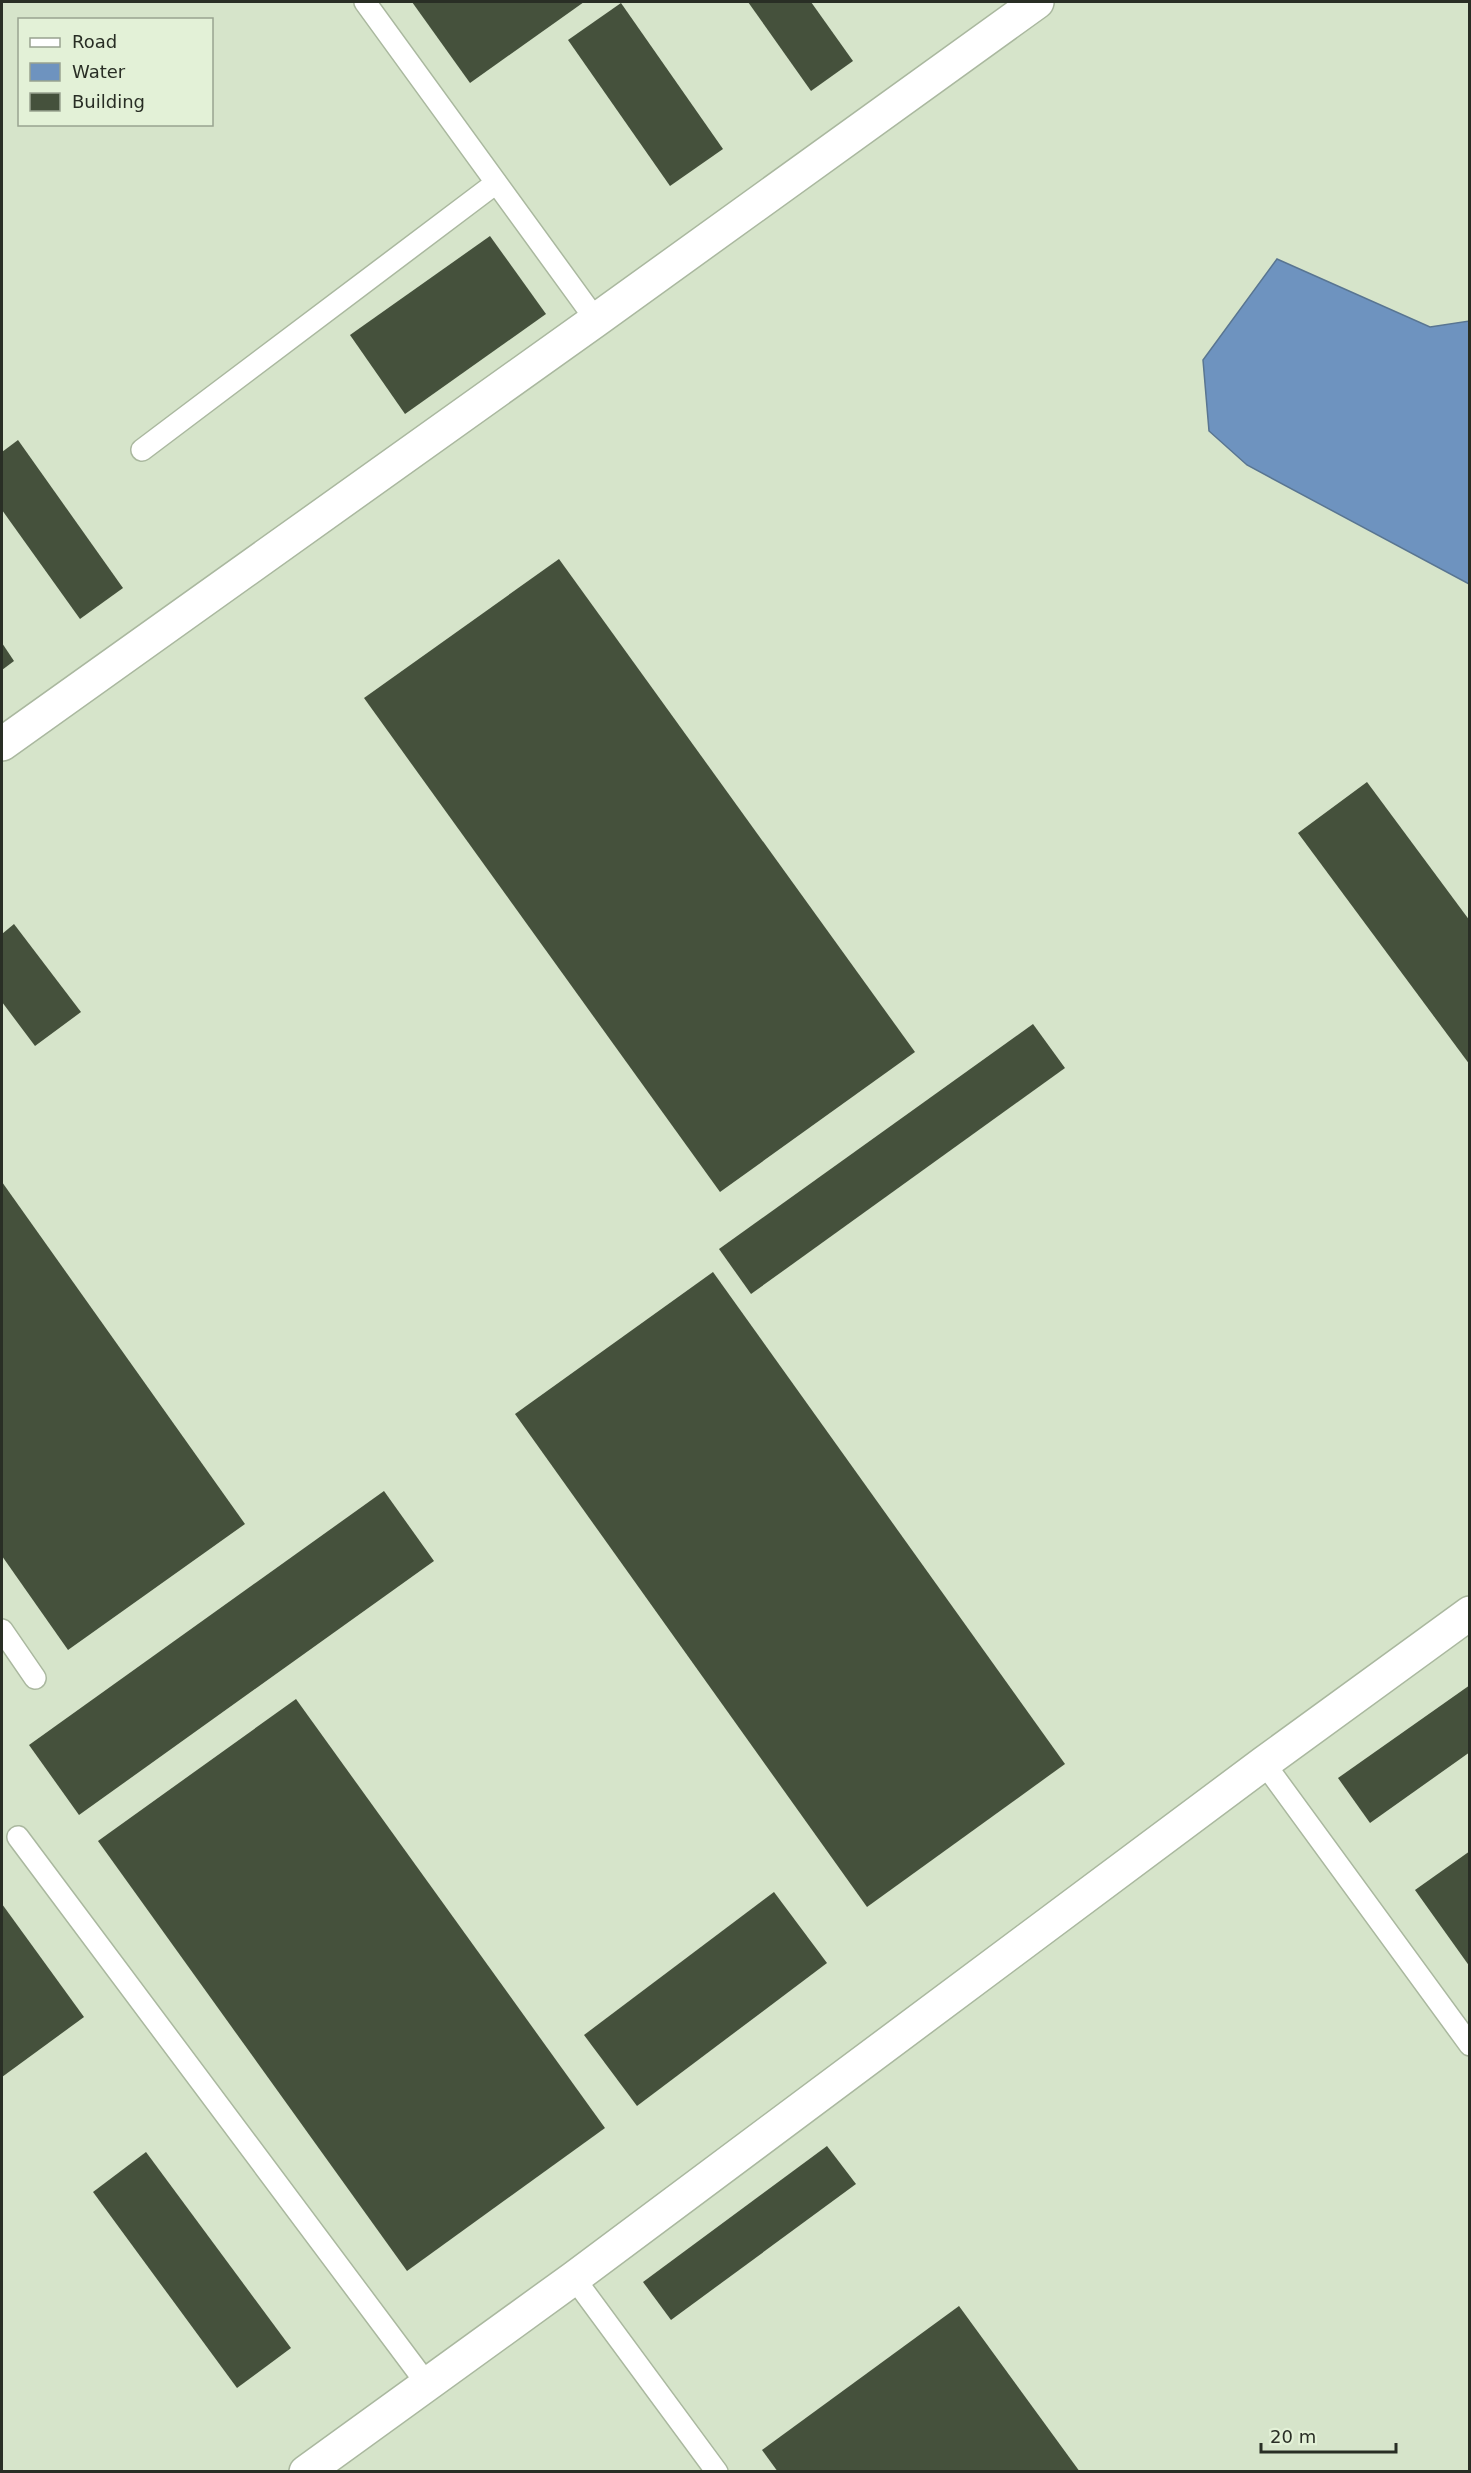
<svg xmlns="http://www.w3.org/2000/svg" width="1471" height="2473" viewBox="0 0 1471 2473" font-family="'DejaVu Sans',sans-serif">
<rect width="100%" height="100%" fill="#d6e4ca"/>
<!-- water -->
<path fill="#6e93bf" stroke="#597591" stroke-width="1.5" d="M1277,259L1430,327L1469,321V584L1247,465L1209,431L1203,360Z"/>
<!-- building -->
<g fill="#45513c">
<path d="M412,2H584L470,83Z"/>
<path d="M748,2H811L853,61L811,91Z"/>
<path d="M621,3L723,149L670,186L568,40Z"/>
<path d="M490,236L546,314L405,414L350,335Z"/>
<path d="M18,440L123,588L80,619L2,510V452Z"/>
<path d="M559,559L915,1052L720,1192L364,698Z"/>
<path d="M2,643L14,661L2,670Z"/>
<path d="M1367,782L1470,921V1065L1298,833Z"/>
<path d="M14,924L81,1012L35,1046L2,1002V934Z"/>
<path d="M1033,1024L1065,1068L751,1294L719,1249Z"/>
<path d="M2,1182L245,1524L68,1650L2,1556Z"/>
<path d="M713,1272L1065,1764L867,1907L515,1414Z"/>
<path d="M384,1491L434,1561L79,1815L29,1745Z"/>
<path d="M1470,1685V1752L1370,1823L1338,1778Z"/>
<path d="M296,1699L605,2128L407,2271L98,1841Z"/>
<path d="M1470,1851V1967L1415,1890Z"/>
<path d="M774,1892L827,1963L637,2106L584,2035Z"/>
<path d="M2,1904L84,2017L2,2077Z"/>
<path d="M827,2146L856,2184L671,2320L643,2282Z"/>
<path d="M146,2152L291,2348L237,2388L93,2192Z"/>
<path d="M959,2306L1080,2472H778L762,2450Z"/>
</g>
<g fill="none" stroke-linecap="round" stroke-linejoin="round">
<defs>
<g id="lane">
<path d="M365,2L596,320"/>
<path d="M142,450L496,183"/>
<path d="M2,1630L35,1678"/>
<path d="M1264,1763L1470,2045"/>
<path d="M18,1837L427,2384"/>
<path d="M574,2278L717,2472"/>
</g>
<g id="street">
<path d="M2,744L596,320L1037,2"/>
<path d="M306,2472L574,2278L1264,1763L1470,1613"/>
</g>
</defs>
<!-- lane casing -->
<use href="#lane" stroke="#aab89f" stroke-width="24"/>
<!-- street casing -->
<use href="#street" stroke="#aab89f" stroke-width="36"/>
<!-- lane -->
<use href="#lane" stroke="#fff" stroke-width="21"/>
<!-- street -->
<use href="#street" stroke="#fff" stroke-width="33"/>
</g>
<!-- border -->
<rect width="1471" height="2473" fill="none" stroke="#292e25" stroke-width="6"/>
<!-- legend -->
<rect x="18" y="18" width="195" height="108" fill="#e3f1d7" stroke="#99a390" stroke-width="1.5"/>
<rect x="30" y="38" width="30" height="9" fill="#ffffff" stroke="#99a390" stroke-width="1.5"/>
<text x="72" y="48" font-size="18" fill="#292e25">Road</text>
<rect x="30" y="63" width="30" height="18" fill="#6e93bf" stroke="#99a390" stroke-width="1.5"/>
<text x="72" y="78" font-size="18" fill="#292e25">Water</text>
<rect x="30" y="93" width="30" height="18" fill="#45513c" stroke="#99a390" stroke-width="1.5"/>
<text x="72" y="108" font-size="18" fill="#292e25">Building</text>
<!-- scale -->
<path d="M1261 2443v9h135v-9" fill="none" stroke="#292e25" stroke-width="3"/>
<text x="1270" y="2443" font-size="18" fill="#292e25" stroke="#e3f1d7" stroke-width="4.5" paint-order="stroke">20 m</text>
</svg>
